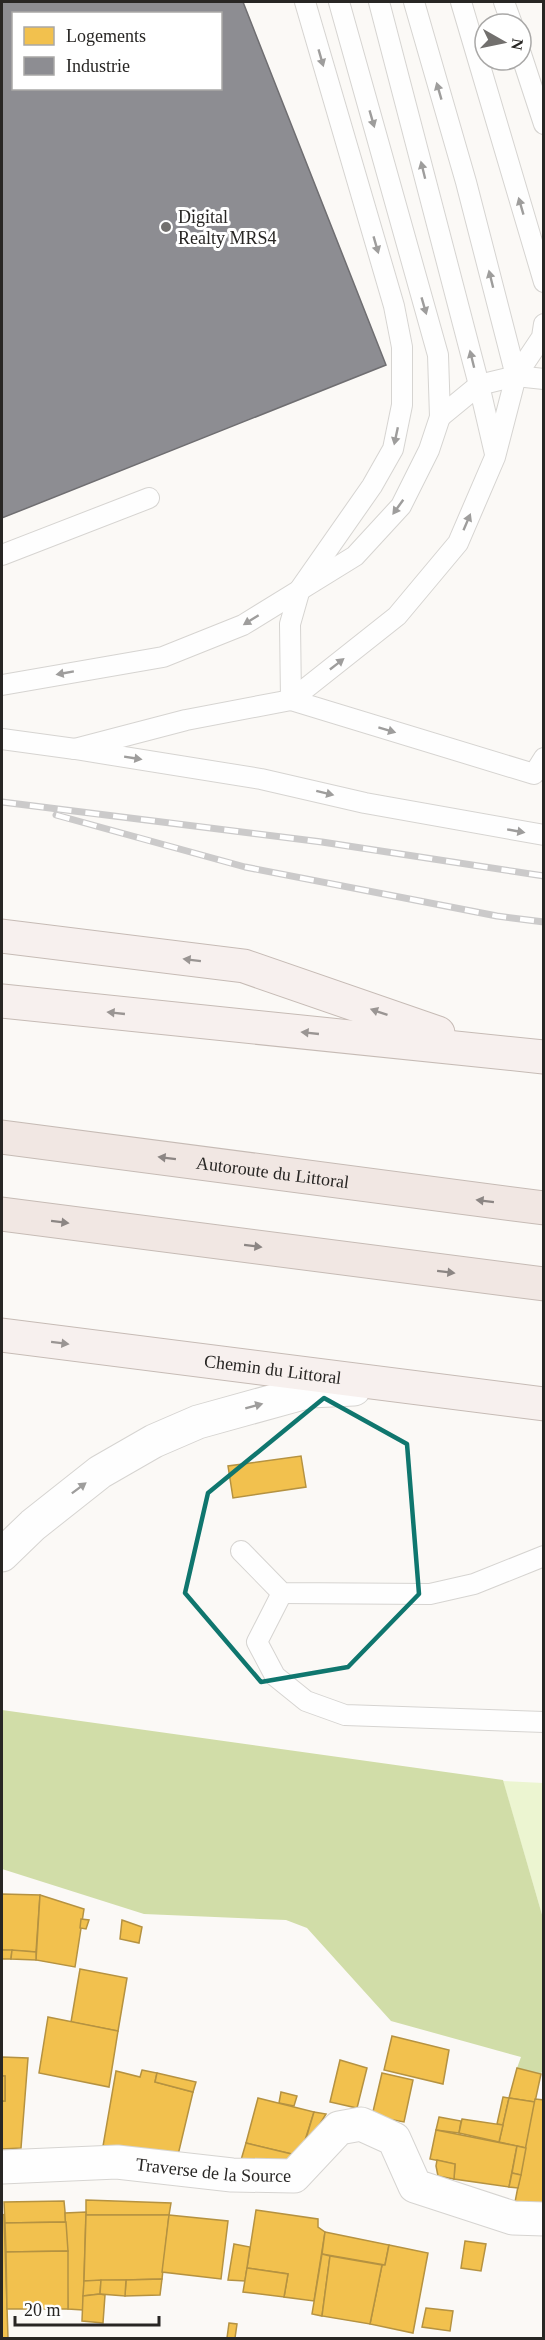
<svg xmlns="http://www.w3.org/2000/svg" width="545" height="2340" viewBox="0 0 545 2340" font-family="Georgia,serif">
<rect width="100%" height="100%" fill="#fbf9f6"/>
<!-- green -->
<path fill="#ecf5d1" d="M503,1781L543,1783V1918Z"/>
<!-- forest -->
<path fill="#d1dda8" d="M2,1710L503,1780L543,1918L544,2067L541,2074L517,2068L521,2057L391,2021L307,1928L286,1920L144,1914L2,1869Z"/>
<!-- homes -->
<g fill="#f2c14e" stroke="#b59241" stroke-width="1.5">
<path d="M301,1456L306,1487L233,1498L228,1466Z"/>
<path d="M2,1894L40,1895L36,1952L2,1950Z"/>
<path d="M40,1895L84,1909L75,1967L36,1960Z"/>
<path d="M81,1919L89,1920L86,1929L80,1928Z"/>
<path d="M122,1920L142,1927L139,1943L120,1939Z"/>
<path d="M2,1950H12L11,1959H2Z"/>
<path d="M12,1950L36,1952V1960L11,1959Z"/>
<path d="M80,1969L127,1978L118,2031L71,2022Z"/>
<path d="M48,2017L118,2031L109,2087L39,2073Z"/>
<path d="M392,2036L449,2050L443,2084L384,2070Z"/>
<path d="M2,2057L28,2058L21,2148L2,2149V2101H5V2076H2Z"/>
<path d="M340,2060L367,2068L357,2108L330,2102Z"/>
<path d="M517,2068L541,2074L535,2102L509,2098Z"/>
<path d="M142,2070L157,2073L155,2082L193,2092L178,2155L103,2146L116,2071L140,2077Z"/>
<path d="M157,2073L196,2082L193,2092L155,2082Z"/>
<path d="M382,2073L413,2080L404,2122L372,2116Z"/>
<rect x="2" y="2076" width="3" height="25"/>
<path d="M281,2092L297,2096L294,2106L279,2103Z"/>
<path d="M503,2097L509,2098L503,2125L497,2124Z"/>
<path d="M258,2098L314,2112L300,2156L246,2143Z"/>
<path d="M509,2098L535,2102L526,2148L499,2142Z"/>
<path d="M535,2099L544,2100V2204L515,2202Z"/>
<path d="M314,2112L326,2114L309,2142H305Z"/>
<path d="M439,2117L461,2121L459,2133L436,2130Z"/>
<path d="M462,2119L503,2125L499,2142L459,2133Z"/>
<path d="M436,2130L517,2146L509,2187L454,2179L455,2164L430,2159Z"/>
<path d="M246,2143L300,2156L292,2165L241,2160Z"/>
<path d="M517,2146L526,2148L521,2175L512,2173Z"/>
<path d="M437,2160L455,2164L454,2179L438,2176L436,2166Z"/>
<path d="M512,2173L521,2175L518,2188L509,2187Z"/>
<path d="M86,2200L171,2203L169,2215H86Z"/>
<path d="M64,2201L66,2222L5,2223L4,2202Z"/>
<path d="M256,2210L318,2219V2227L325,2232L314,2301L284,2297L288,2274L247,2268Z"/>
<path d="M86,2212L83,2310L68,2309L65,2213Z"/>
<path d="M2,2214L4,2215L8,2338H2Z"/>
<path d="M86,2215H169L162,2279L84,2281Z"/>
<path d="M169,2215L228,2221L221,2279L162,2272Z"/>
<path d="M66,2222L68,2251L6,2252L5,2223Z"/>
<path d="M325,2232L389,2245L385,2265L322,2254Z"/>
<path d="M465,2241L486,2244L481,2271L461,2268Z"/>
<path d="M234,2244L250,2247L245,2281L228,2280Z"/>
<path d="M389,2245L428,2253L413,2333L370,2324L382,2265H385Z"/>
<path d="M68,2251V2309H7L6,2252Z"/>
<path d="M322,2254L330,2256L322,2316L312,2314Z"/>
<path d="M330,2256L382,2265L370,2324L322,2316Z"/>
<path d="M247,2268L288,2274L284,2297L243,2292Z"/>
<path d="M162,2279L160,2295L125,2296L126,2280Z"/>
<path d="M101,2280L100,2294L83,2296L84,2281Z"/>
<path d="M101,2280H126L125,2296L100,2294Z"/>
<path d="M100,2294L105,2295L103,2323L82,2321L83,2296Z"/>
<path d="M426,2308L453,2311L450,2331L422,2327Z"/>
<path d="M229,2323L237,2324L235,2338H227Z"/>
</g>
<!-- industry -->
<path fill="#8d8d92" stroke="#6f6e71" stroke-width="1.5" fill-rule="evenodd" d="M2,2H243L386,365L2,518ZM14,14H220V88H14Z"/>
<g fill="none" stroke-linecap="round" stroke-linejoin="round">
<defs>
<g id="service">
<path d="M379,2L479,385L495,454"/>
<path d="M414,2L466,182L516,376"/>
<path d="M461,2L544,282"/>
<path d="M504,2L512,24"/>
<path d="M521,54L544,124"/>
<path d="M440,417L479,385L516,376L544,379"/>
<path d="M2,555L149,498"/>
<path d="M2,685L163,657L243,625L355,556L401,506L429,450L440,417L438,355L339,2"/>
<path d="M291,700L290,624L300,589L372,486L393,449L402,405V347L394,306L305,2"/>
<path d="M291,700L534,774L544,758"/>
<path d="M2,739L75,749L261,779L365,803L544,835"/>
<path d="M75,749L186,720L291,700L397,616L458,543L495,457L516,376L542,337L544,324"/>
<path d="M241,1551L282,1593L430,1594L474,1584L544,1556"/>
<path d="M282,1593L257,1642L275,1676L306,1701L345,1715L544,1722"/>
</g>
<g id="minor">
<path d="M2,1555L33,1525L100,1472L154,1441L198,1422L310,1391L354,1389"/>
<path id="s1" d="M2,2167L117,2162L232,2175L294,2176L339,2128L361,2124L394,2139L415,2186L513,2218L544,2219"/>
</g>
<g id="primary">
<path d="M2,936L244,966L438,1033"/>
<path d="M2,1001L544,1057"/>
<path id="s2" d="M2,1335L544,1404"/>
</g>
<g id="motorway">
<path id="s3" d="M2,1137L544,1208"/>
<path d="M2,1214L544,1284"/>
</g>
</defs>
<!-- service casing -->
<use href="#service" stroke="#d6d4d1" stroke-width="22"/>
<!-- minor casing -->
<use href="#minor" stroke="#d6d4d1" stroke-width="35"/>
<!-- primary casing -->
<use href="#primary" stroke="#c6bbb5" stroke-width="35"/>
<!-- motorway casing -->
<use href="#motorway" stroke="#c6bbb5" stroke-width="35"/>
<!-- service -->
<use href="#service" stroke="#fefefe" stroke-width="20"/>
<!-- minor -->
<use href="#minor" stroke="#fefefe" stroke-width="33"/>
<!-- primary -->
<use href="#primary" stroke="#f7f0ee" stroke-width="33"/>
<!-- motorway -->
<use href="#motorway" stroke="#f1e7e3" stroke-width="33"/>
<defs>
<g id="rail">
<path d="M2,802L322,842L544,876"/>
<path d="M56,815L245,867L497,916L544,922"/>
</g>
</defs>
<!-- rail casing -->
<use href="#rail" stroke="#cbcaca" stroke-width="7"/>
<!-- rail -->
<use href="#rail" stroke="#fff" stroke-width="4.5" stroke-dasharray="14" stroke-linecap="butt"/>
</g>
<!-- one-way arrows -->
<defs><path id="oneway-solid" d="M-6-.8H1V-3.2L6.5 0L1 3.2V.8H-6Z" transform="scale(1.5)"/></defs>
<g fill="#9e9d9c">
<use href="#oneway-solid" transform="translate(321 58) rotate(74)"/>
<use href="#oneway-solid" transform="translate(439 91) rotate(-106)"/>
<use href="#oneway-solid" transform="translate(372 119) rotate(74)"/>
<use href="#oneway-solid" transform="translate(423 170) rotate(-104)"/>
<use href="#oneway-solid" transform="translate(521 206) rotate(-106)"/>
<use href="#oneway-solid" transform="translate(376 245) rotate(74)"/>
<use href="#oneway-solid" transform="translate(491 279) rotate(-104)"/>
<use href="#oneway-solid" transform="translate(424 306) rotate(74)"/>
<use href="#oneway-solid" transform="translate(472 359) rotate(-104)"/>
<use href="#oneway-solid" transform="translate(396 436) rotate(102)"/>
<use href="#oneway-solid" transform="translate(398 507) rotate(126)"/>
<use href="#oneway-solid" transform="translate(467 522) rotate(-67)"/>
<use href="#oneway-solid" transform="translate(251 620) rotate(148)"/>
<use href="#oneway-solid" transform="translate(337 664) rotate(-38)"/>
<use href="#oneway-solid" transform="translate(65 673) rotate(170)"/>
<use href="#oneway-solid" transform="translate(387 730) rotate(17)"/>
<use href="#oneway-solid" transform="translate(133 758) rotate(9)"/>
<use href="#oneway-solid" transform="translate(325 793) rotate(14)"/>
<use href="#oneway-solid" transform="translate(516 831) rotate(10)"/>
<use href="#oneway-solid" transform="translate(254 1406) rotate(-15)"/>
<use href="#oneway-solid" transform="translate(79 1488) rotate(-37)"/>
</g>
<g fill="#9a9593">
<use href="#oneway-solid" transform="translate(192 960) rotate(-173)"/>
<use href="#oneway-solid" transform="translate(379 1012) rotate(-161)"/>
<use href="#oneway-solid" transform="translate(116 1013) rotate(-174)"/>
<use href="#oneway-solid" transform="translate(310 1033) rotate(-174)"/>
<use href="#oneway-solid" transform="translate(60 1343) rotate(7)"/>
</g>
<g fill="#8c8684">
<use href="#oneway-solid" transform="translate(167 1158) rotate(-173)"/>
<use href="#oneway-solid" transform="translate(485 1201) rotate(-173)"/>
<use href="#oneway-solid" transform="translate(60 1222) rotate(7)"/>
<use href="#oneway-solid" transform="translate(253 1246) rotate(7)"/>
<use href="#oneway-solid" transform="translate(446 1272) rotate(7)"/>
</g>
<!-- marked area -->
<path fill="none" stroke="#0f766e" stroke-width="4.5" stroke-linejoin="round" d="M324,1398L407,1444L419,1594L348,1667L261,1682L185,1593L208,1493Z"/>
<!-- markers -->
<circle fill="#72706e" stroke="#fff" stroke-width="2" cx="166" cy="227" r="6"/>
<g text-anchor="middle" stroke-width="6" stroke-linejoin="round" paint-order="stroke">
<!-- poi labels -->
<g font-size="18" fill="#282624" stroke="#fff" text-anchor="start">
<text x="178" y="223">Digital<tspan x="178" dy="21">Realty MRS4</tspan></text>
</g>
<!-- street labels -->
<g font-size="18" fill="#282624" stroke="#fff">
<text dy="6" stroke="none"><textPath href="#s3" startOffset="273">Autoroute du Littoral</textPath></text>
<text dy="6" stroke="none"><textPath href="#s2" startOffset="273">Chemin du Littoral</textPath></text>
<text dy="6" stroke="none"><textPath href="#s1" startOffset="212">Traverse de la Source</textPath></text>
</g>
</g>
<!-- border -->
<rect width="545" height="2340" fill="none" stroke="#282624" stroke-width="6"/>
<!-- legend -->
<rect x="12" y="12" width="210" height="78" fill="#ffffff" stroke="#a9a8a7" stroke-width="1.5"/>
<rect x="24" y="27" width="30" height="18" fill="#f2c14e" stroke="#a9a8a7" stroke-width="1.5"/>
<text x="66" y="42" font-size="18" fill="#282624">Logements</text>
<rect x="24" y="57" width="30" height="18" fill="#8d8d92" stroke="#a9a8a7" stroke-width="1.5"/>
<text x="66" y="72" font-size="18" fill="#282624">Industrie</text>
<!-- north arrow -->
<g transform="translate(503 42) rotate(99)"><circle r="28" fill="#ffffff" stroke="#a9a8a7" stroke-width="1.5"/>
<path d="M0-4.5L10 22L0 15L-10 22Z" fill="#72706e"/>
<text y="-9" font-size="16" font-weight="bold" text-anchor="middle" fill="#282624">N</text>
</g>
<!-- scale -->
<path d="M15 2316v9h144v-9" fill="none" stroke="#282624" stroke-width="3"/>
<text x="24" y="2316" font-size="18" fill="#282624" stroke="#ffffff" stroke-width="4.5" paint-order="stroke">20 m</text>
</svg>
